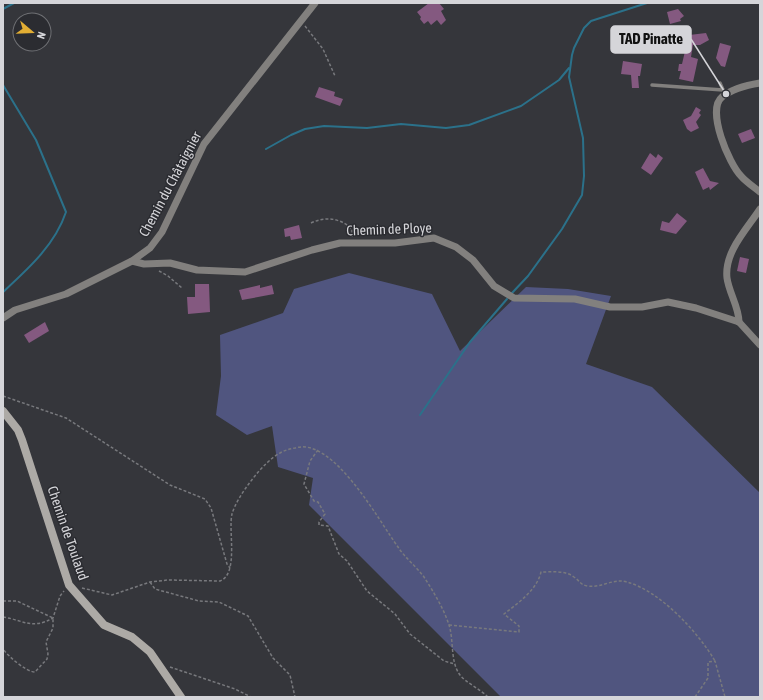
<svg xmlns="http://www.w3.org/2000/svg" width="763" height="700" viewBox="0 0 763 700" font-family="'Asap Condensed',sans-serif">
<rect width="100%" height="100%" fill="#35363b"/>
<!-- green -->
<path fill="#50557f" d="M349,273L432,294L460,351L526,287L568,289L611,296L586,364L652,387L760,493V697H501L309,505L313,478L278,467L272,426L247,435L216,415L221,376L220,335L283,313L294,289Z"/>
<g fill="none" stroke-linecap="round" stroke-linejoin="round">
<!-- stream -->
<g stroke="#2b718a" stroke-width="2">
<path d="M3,9L14,3"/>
<path d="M3,85L36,140L66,212C55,245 28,269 3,292"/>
<path d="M266,149L291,135L305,129L324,126L367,128L401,124L446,128L469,125L521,106L559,80L569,68"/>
<path d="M512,293L528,276L562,229L582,195L584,176L583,138L569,77L572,55L574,48L584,28L591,21L647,3"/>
<path d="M420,415L470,342L507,299"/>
</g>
</g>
<!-- building -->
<g fill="#845980">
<path d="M429,3H439L444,9L441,11L446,20L441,25L437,20L431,25L428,21L424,24L420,19L421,17L417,12Z"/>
<path d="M678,9L684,16L680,19L681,21L670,24L667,12Z"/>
<path d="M706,33L709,40L700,45H693L691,57L698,59L693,82L679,79L681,71H678L679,64H682L686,47L685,44H681V36Z"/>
<path d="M720,43L731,46L725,67L721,66L716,58Z"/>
<path d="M623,61L642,64L640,76H638L639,88H632L631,75L621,74Z"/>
<path d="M319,87L335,92L334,96L343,99L340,106L315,97Z"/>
<path d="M696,107L701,110L699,113L701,115L696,122L699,128L691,132L687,129L683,120L691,116Z"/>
<path d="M751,129L755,138L742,143L738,134Z"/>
<path d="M650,153L656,158L658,154L663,158L651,175L641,168Z"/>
<path d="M703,168L710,181L719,183L710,190L709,187L703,190L695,172Z"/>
<path d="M677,213L687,221L676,234L660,230L662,221L669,223Z"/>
<path d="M299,225L302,238L291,240L290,236L285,237L284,229Z"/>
<path d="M740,257L749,259L746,273L737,271Z"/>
<path d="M195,284H209L210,312L188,314L187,297H195Z"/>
<path d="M260,285V288L272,285L274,294L242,300L239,290Z"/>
<path d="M45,322L49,331L29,343L24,335Z"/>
</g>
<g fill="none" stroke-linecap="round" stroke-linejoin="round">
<!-- path -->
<g stroke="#78797d" stroke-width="1.5" stroke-dasharray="3 2" stroke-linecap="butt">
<path d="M305,26L323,49L335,76"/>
<path d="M311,223C326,216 340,218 352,229V237"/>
<path d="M159,271L168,276L182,288"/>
<path d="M3,396L66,418L170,485L205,499L211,508L227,564L230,568"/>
<path d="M318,450L310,461L304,484L314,501L318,502L325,514L319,522V525L328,526L339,554L347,561L367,591L395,614L410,634L444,661L455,664"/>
<path d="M150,582L155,589L199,601L219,602L248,616L273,658L290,675L295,697"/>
<path d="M82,588L112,595L150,582L168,580L220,581C239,574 228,530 232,514C237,496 264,461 280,453C285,450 290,449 295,448C333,436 379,521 398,547C405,558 416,566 424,577C433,591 444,609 449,625C454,640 450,662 460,675C465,682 480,689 488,697"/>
<path d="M3,601H17L53,618V628L46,642L48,654L47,659L35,672C26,672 8,656 3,649"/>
<path d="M3,617C23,620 32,630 53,618L60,596L64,591"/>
<path d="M449,625L519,632V626L504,614C518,603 537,590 541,572C551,572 565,570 574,577C580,581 580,585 588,586C602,588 613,578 627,582C660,591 698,632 715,661"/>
<path d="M170,667L235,689L251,697"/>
<path d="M695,697L708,678V662L715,661L725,697"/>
</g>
<!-- lane -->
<g stroke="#82807e" stroke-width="3.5">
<path d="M720,83L724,92"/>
<path d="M652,85L723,90"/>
</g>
<!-- street -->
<g stroke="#82807e" stroke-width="7">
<path d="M760,83C747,85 733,88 722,97C706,110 729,164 741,176C746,182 754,187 760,192"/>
<path d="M132,261L144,264L170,263L197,270L245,272L312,250L340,243H395L434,238L456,247L473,260L494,286L514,298L575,299L610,307H642L668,302L696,308L739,322L760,345"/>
<path d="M3,318L15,310L66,294L132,261L150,248L162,232L204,144L315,3"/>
<path d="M739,322C739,307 729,293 727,278C724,252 747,229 760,209"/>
</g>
<!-- secondary -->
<path stroke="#adaaa6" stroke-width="8" d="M3,411L18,430L22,440L69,585L104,625L132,637L150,652L181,697"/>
</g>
<g text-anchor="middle" stroke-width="3" stroke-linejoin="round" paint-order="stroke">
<!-- street labels -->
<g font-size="14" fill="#d5d5d9" stroke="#2b2c31">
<text transform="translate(170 184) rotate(-62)" y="5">Chemin du Châtaignier</text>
<text transform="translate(389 229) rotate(-2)" y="5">Chemin de Ploye</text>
<text transform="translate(68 533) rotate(71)" y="5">Chemin de Toulaud</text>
</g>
</g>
<!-- callouts -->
<path fill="none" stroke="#d5d5d9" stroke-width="1.5" d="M726 94L691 39"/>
<circle fill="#d5d5d9" stroke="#2b2c31" stroke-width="1.5" cx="726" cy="94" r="4"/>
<rect fill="#d5d5d9" stroke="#d5d5d9" stroke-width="1.5" x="611" y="26" width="80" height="27" rx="4"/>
<g font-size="15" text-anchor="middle" font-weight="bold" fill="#111">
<text x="651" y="44">TAD Pinatte</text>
</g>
<!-- border -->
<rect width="763" height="700" fill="none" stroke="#d5d5d9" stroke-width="8"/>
<!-- north arrow -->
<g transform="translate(32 32) rotate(109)"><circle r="19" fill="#2b2c31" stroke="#6f7074"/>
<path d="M0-3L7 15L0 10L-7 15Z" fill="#e2ae34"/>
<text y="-6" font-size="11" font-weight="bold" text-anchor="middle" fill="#d5d5d9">N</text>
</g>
</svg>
